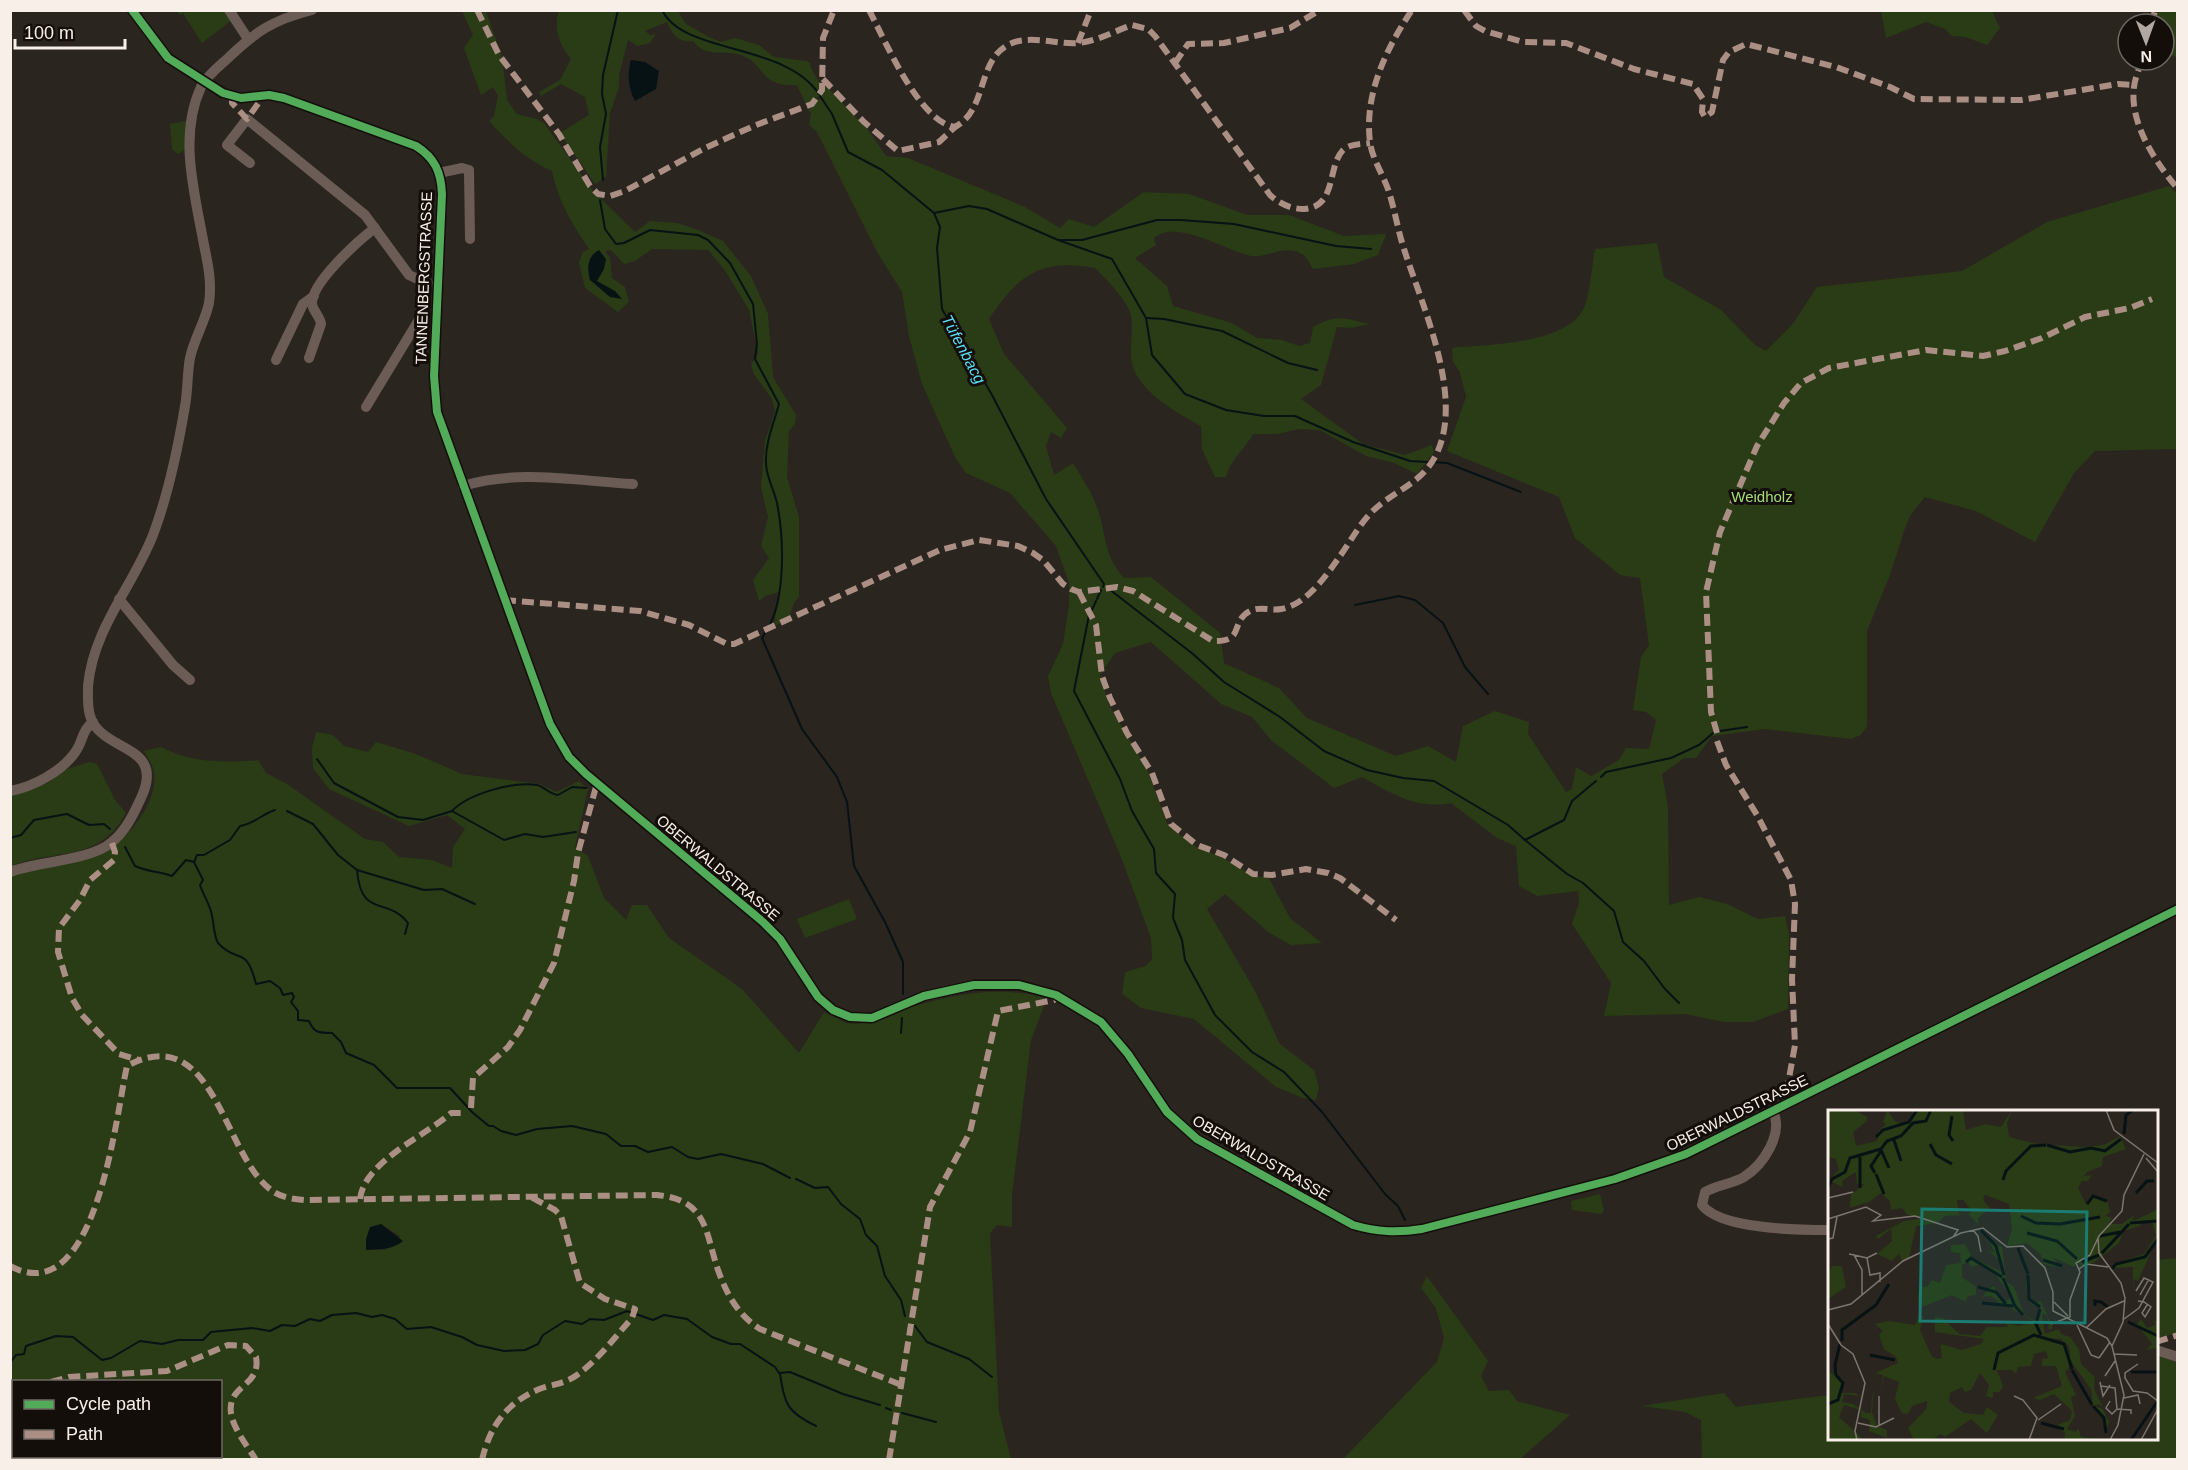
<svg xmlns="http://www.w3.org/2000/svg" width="2188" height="1470" viewBox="0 0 2188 1470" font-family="Arial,sans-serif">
<rect width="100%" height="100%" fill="#2b251f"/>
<!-- green -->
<g fill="#293c15" fill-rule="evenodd">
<path d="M177,11H228L233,19L202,43L183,13L180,15Z"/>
<path d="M462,11H486L502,57L507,100L517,114L537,119L544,123L594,192L635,232L650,221L677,223L693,228L723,241L751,276L768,314L773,377L796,415L795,424L789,431L787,477L799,517V597L794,603L788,620L774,626L779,592L765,596L759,601L753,580L769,558L761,546L768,517L761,487L765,441L775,411L772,399L754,374L751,365L758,353L749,310L724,269L708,250L652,249L635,261L624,264L611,250L605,251L610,258L612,278L625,287L629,302L618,312L585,288L579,262L583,252L589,249C572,224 558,201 552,171C526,160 508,142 489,121L494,116L498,96L493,87L481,95L464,48L473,35Z"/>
<path d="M559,11H678L686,24L709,37L721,42L735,38L759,45L774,57L807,61L810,63C810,77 838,90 806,105L797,85C757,87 766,63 741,55C725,50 705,58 693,41C678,43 672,34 667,22L645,31L650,35L656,34L650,43L638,46L628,40L619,75V87L610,113L606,177L595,184L560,133L589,115L585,97L561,84L541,96L539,92L560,80L571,59C560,46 553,28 559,11Z"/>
<path d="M1881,11H1992L2000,28L1987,45L1965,37L1952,36L1945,29L1926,22L1886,38Z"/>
<path d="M2158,11H2177V57L2164,53V24H2155Z"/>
<path d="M825,85L869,131L886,156L908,158L1025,207L1060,228L1069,219L1094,227L1144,192L1189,194L1247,215H1289L1344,236L1386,234L1378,255L1354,264L1313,269C1310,264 1307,257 1302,254C1283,243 1265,261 1247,255C1223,248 1175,219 1154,238L1156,245L1135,258L1167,286L1173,306L1232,323L1257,338L1282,340L1299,346L1310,343L1313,327C1338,313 1345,319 1370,324L1351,328L1337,327L1321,385L1301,399L1363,444L1405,455L1432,445L1434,452L1417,474L1394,463L1366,456L1320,430L1299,429L1277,434H1253C1245,449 1230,460 1226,477H1215L1202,449L1201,426C1179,414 1141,393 1133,367C1128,351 1134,332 1131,316C1129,302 1105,278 1095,268C1041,258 1018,275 989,319L1004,354L1067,428L1061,438L1051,432L1046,446L1054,475L1073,463C1081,477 1091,490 1096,505C1108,535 1101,551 1124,578L1151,577L1220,633L1224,663L1279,688L1307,718L1396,756L1428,746L1456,762L1463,726L1495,711L1529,722L1528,734L1566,792L1572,789L1576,767L1591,776L1619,760L1626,748L1649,749L1656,720L1646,712L1633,710L1641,657L1649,645L1640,578L1620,575L1575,538L1559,497L1447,451L1466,397L1460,372L1453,362L1452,348C1487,344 1566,345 1584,308C1590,294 1592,265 1595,249L1657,243L1664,277L1721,310L1755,345L1766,351L1792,325L1817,287L1962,271L2047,222L2169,186L2178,195L2177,449L2095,451L2074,473L2035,542L1976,511L1925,497L1910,516L1904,531L1890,575L1867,631V726L1861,735L1851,739L1765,729L1712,736L1696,758H1684L1662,774L1668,807L1669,905L1699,897L1727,904L1758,919L1785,916L1789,934L1788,1009L1753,1022H1724L1685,1014L1604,1016L1611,983L1572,924L1579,903L1578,891L1537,896L1519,886L1516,846L1497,838L1451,803C1418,810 1390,793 1362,777L1334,788L1271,740L1252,717L1221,704L1151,642L1115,653L1100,675L1109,705L1147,769L1168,826L1195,846L1223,858L1253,876L1269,878L1290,918L1322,943L1291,945L1268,932L1225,894L1207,909L1255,991L1280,1044L1314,1070L1319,1088L1316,1100L1303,1098L1276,1087L1194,1019L1141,1008L1122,994L1125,972L1146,966L1152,959L1151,938L1121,857L1051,693L1048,676L1063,644L1069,605V583L1056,546L1010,493L966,473L956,459L922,384L909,336L902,292L877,252L817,132L809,125L811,113L808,110L819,99Z"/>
<path d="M186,121L185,150L178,154L172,149L170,124Z"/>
<path d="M316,732L333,735L344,746L368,752L376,742L416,754L462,774L540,784L556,792L579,781L588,789L575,847L588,856L604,898L626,920L632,905H647L669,938L742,989L799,1053L824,1012L846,1023L858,1024C921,1004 980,980 1047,998L1031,1040L1012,1194V1227L997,1225L990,1233L999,1412L1011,1459H11L10,875L113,847C133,832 158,799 154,773C153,765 148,758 144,751L161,747C190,763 225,763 258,760L266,773L287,784L365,839L383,842L399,857L432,860L452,868L453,847L465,829L447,815L409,826L329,789L313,768L312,748ZM381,1224L400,1236L385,1250H366ZM14,1382H220V1456H14Z"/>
<path d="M89,762L97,764L115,800L126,813C98,864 56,848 11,866L10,788L48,783L64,770Z"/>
<path d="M849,899L857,919L805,938L797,919Z"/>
<path d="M1600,1194L1604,1211L1601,1214L1572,1210L1571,1201Z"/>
<path d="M2177,1258V1333L2157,1338V1260Z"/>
<path d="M1427,1276L1488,1361L1481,1376L1489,1391L1509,1390L1517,1401L1570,1415L1520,1459H1343L1437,1362L1444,1338L1436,1308L1421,1288Z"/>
<path d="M2157,1355L2177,1360V1459H1702L1701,1420L1685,1412L1641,1406L1724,1393L1736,1407L1829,1395L1830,1438H2156Z"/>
</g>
<!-- water -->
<g fill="#061214">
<path d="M631,60L645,62L659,71L656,89L635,101C628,88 627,74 631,60Z"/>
<path d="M599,250L606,259L604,269L597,281L615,291L622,299L610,297L590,280C587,269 587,256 599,250Z"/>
<path d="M381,1224L403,1241C390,1251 382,1248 366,1250V1239L370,1227Z"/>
</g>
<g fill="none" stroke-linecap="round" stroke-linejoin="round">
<!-- stream -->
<g stroke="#061214" stroke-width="2">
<path d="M662,10C684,55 784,42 819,94"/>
<path d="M820,96L832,114L848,152L882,170L934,213L940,227L937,248L942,309L992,395L1046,499L1104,584L1103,587"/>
<path d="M603,180L600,147L606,114L602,94L603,75L618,10"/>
<path d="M600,200L605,229L616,244L624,243L650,230L698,235L708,240L730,263L753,304L757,344L755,359L779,404C774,423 765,442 766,463C766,477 774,489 777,503C784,538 786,599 767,630"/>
<path d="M934,213L969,206L987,209L1058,240H1082L1157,220H1181L1234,224L1336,246L1371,249"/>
<path d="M1058,240L1112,259L1146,318L1152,355L1185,394L1226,410L1264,416H1295L1353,442L1410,461L1428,462"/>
<path d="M1147,318L1164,319L1222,331L1288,363L1317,370"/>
<path d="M1433,462L1447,463L1521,492"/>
<path d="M1109,589L1193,654L1224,682L1280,717L1324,751L1367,770L1403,778L1434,781L1508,825L1525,840L1564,820L1572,801L1596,781"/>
<path d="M1097,599L1101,590"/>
<path d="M1355,605L1399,596L1415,600L1443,623L1465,667L1488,694"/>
<path d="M1091,612L1096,601"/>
<path d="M1089,615L1074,691L1120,779L1132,811L1154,849L1156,873L1175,894L1173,918L1182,940L1185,960L1215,1015L1252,1052L1284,1072L1322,1112L1385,1194L1398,1206L1405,1220"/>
<path d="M765,633L762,638L802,729L837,777L847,802L854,866L885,922L903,962V994"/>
<path d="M1720,731L1747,727"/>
<path d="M317,759L334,783L398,817L423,820L452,811L504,840L525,834L543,837L576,832"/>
<path d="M1601,777L1606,772L1671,758L1699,745L1713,733"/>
<path d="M287,811L313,824L338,855L357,870L424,890L442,889L475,904"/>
<path d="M452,811C468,794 513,781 537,785C545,787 549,794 558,795L572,787L586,788"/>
<path d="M10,838L21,835L34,820L61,815L67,814L89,825L104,824L110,829"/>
<path d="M1525,840L1567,874L1583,883L1614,911L1623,942L1644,961L1665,989L1679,1003"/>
<path d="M125,847L135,866C147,872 159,871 172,876L186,860L194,862L203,880L200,885C203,895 211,906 212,916C214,924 214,937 218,943C238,965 246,944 256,984L270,981L280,988L283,995L292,993L294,997L291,1002L298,1011V1020L309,1021C314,1033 319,1033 332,1033L341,1042L346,1053L374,1065L397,1088H450L473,1113L489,1126H493L501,1131L516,1135L537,1129L572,1126L606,1134L621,1146H635L648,1152L672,1147L688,1157L698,1159L721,1154L763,1164L790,1178"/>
<path d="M194,862L197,855H204L230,840L240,826C254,824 262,814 275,810"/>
<path d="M357,870C361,919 387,896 408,923L405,934"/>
<path d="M901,1033L902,1018"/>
<path d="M796,1179L815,1188L828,1187L841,1204L860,1219L866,1235L877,1246L885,1276L901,1300L905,1316"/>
<path d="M915,1326L927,1342L969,1359L992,1377"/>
<path d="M10,1363L16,1355L24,1354L26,1346L56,1336L73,1337L102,1360L111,1358L140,1341L162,1344L178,1340H203L211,1332L252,1328L270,1331L282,1325L295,1326L310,1319L320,1321L332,1315L356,1313L372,1317L382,1315L395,1319L407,1329L431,1327L462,1337L477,1345L504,1351L525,1350L538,1344L543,1335L565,1321L582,1324L590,1319L604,1320L627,1311L653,1320L664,1315L687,1319L712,1337L731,1344H740L775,1367L779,1373L790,1372L843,1394L880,1405"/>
<path d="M780,1374C785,1405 787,1412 816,1426"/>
<path d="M886,1408L891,1410"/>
<path d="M902,1413L936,1422"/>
</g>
<!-- minor -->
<g stroke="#6c5c56" stroke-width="10">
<path d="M132,10L168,58L223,93L241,98L269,95L284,98L416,146C435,158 441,172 442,194L434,376L437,412L550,724L569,757L586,774L763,922L780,939L818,997L833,1010L850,1017L872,1018L924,996L974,985H1019L1056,995L1101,1022L1128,1054L1167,1112L1197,1139L1353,1225C1377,1232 1397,1233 1422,1229L1615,1179L1686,1154L2178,909"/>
<path d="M229,10L248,39"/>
<path d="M250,163L227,145L247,119L365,215L409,275L424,282"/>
<path d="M439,173L462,168L469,170L470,239"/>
<path d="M309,358L321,324C320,316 312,310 312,303C312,282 359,240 375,228"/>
<path d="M276,360L303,304L314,296"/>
<path d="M366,407L420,318L422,285L428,283"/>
<path d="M463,486C518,469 576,481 633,484"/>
<path d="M119,599L173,665L190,680"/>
<path d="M10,791C33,787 63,771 76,751C83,741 82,730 93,722"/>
<path d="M10,872C39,861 90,861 112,842C126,831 134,813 141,798C165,747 110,752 93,723C87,712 88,698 88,686C93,629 133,586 153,535C168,495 178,448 185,406C188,390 187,374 190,358C194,339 205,322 209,303C212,283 208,264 204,245C195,194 178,137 201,87C207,76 217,68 226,60C255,32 272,20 312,10"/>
<path d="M1773,1111C1784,1134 1763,1165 1744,1177C1732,1184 1717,1185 1705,1192L1702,1205C1721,1230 1801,1230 1830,1230"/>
<path d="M2156,1350L2178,1357"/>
</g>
<!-- quiet -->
<g stroke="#ac8f84" stroke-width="6" stroke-dasharray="12 6" stroke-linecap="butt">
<path d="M477,10L499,55L559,134L590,186L598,194L610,196L625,191L705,148L756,125L812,104L822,90L823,38L834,10"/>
<path d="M869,10C885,40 919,122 955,127C987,110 977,64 1006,46C1027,33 1056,45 1079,43C1097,41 1115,31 1132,25L1148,29L1155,36L1270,195C1280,204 1291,209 1304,209C1337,207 1327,167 1343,150C1349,144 1362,144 1370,143"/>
<path d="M1464,10L1476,26L1485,31L1523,42L1566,43L1634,69L1693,84L1703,99L1702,112L1705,117L1712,112L1723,60L1729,52L1746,44L1836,67L1890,87L1914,99L2021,100L2118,84L2134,85"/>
<path d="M2152,24L2155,10"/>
<path d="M1078,43L1091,10"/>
<path d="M2142,60C2139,69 2135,78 2134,87C2129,123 2156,163 2178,189"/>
<path d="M1175,63L1188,44L1224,43L1290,28L1320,10"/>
<path d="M823,79L864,122L898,151L939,142L955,127"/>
<path d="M232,96V103L247,119L260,101V96"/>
<path d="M1079,592L1096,625L1102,676L1110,698L1127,733L1152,773L1171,824L1197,845L1224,855L1253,874L1272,875L1306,869L1328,873L1340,878L1396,920"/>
<path d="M504,600L640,611L689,625L727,644H734L940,550L979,540L1018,546L1033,553L1043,560L1063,584L1071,589L1079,592L1117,587L1133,591L1213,641C1246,642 1229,622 1250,611C1260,606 1271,611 1281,609C1306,605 1326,576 1340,556C1351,541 1361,521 1375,509C1396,490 1422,483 1436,455C1465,397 1422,306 1404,249C1398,231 1395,211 1389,192C1384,176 1372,159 1370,142C1364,94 1386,49 1412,10"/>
<path d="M1717,733L1711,712L1706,592L1720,532L1757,446L1784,403L1801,383L1829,368L1926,350L1983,356L2005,351L2042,338L2085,317L2130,308L2152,299"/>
<path d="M1717,741L1726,765L1757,815L1791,880L1795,904L1792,979L1795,1045L1784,1106"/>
<path d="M112,843L115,852L114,860L90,880L80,900L59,928L58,952L72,998L82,1015L119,1054L139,1060"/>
<path d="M471,1108L473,1078L508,1047L520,1030L554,963L574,881L578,853L597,783"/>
<path d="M360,1199C364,1162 425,1136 451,1113H463"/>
<path d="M10,1266C97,1313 116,1113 127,1066C216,1018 223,1160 274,1192C283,1198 294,1199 305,1200L657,1195C708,1200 705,1232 718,1270C727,1295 738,1315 760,1329L899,1384"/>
<path d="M2156,1342L2178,1335"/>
<path d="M51,1382L69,1377L167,1371L228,1345L246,1346L256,1357C261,1384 233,1385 231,1405C228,1423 247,1445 256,1460"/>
<path d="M10,1396L14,1394"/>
<path d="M482,1460C490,1425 508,1401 542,1388C555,1384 566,1383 577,1375C598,1360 615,1337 632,1318L635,1309L605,1299L580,1283L561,1216L555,1210L529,1196"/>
<path d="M889,1460L930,1207L970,1132L998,1011L1054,1000L1055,997"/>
</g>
<defs>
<path id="cycleway" d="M132,10L168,58L223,93L241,98L269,95L284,98L416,146C435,158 441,172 442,194L434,376L437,412L550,724L569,757L586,774L763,922L780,939L818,997L833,1010L850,1017L872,1018L924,996L974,985H1019L1056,995L1101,1022L1128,1054L1167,1112L1197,1139L1353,1225C1377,1232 1397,1233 1422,1229L1615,1179L1686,1154L2178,909"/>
</defs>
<!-- cycleway casing -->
<use href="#cycleway" stroke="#140e0a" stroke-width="11"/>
<!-- cycleway -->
<use href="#cycleway" stroke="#51ab58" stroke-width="8"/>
</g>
<g text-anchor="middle" stroke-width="6" stroke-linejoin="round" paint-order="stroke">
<!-- street labels -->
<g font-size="15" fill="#f8efe9" stroke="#140e0a">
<text transform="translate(424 278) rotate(-88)" y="5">TANNENBERGSTRASSE</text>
<text transform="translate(718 868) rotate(40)" y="5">OBERWALDSTRASSE</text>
<text transform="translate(1737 1113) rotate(-26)" y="5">OBERWALDSTRASSE</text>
<text transform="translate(1261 1158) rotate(30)" y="5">OBERWALDSTRASSE</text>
</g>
<!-- park labels -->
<g font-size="15" fill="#a4dd73" stroke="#140e0a">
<text x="1762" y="502">Weidholz</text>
</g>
<!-- water labels -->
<g font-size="16" font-style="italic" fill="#59def7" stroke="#140e0a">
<text transform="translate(964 349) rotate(62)" y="6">Tüfenbacg</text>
</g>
</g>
<!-- overview -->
<g transform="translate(1828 1110)">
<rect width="330" height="330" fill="#2b251f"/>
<path d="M0,0H27L39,7V11L25,22L28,36L49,31L50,22L58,14L55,12L59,0L68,12L74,13L83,9L85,0H135L138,20L157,14L173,17L184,0L179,13L181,27L209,34L255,37L276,35L292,26L298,39L275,47L274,56L259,62L256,66L264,65L260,71H254L250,78L258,94L262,86L279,89L282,102L277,106L283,107L282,114H294L306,105L304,110H308L330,99V136L326,135L310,171L306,169L305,184V157L287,158L284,163L282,159L288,153L316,144L328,126L324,112L313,111L312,116L295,121L291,133L265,153L252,156L250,150L246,157L224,147L234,158L215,154L213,145L199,133L179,136L184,119L181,94L157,85L155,90L162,98L150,108L151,115L140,104L144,101L135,90H129L131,104L135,105L117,106L110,113L88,116L81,148L69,155L74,150L71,144L64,151L49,144L64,131L63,119L50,129L48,126L76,111L97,108L79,105L74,98L63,100L62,91L53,83L41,92L22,98L23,84L37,74H29L28,62L14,71L15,77L4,72L0,82V71L11,60L8,49L0,47ZM160,129L174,137L178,171L186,177L197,206L208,211L213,198L203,194L200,189L198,173L200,165L201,189L204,194L213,191L225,218L221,220L219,205L214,204L217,224L231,219L233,224L242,227L251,239L253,254L267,267L266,279L275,297L271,294L266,296L275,299L281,312L279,318L276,307L265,296L263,279L242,250L241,236L233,229L217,228L233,232L239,240L241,258L237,262L248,285L243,287L247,306L239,319L248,322L250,318L253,327L268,329L236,330L237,323L227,316L242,310L244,301L226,284L212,290L205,288L234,276L228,256H214V249L220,248L218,241L206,244L203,256L190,257L188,264L184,260H169L175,276L172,282H165V288L158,286L161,275L152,263L143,280L137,282L134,277L122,283L121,292L136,303L155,305L159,297L170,305L159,323L143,309L117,327L113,324L104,330H86L80,318L99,298V291L84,296L80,304L74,303L67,289L71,272L56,266L52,285L55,265L47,263L70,253L68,247L56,239L51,225L55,221L47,214L60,211L87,215L91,206L95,207L92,220L104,247L110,249L114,248L112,234L134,240L153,234L156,229L107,222V207L115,208L131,224L142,225L152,226L159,217H180L178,213L191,216L206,212L178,195L153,194L172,192L163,186L154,187L159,181L151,176L160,179L166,176L175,192L183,188L166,162L153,154L143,157L140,152L134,155V167L148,177V185L140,186L137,192L124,185L94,197L90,193L91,177H99L104,170L112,173L118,155L133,153L132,143L123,142V135L137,134L144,147L174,162L170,149L159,140L167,143ZM4,156H14L18,177L0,189V164ZM313,209L319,218L328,215L325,210L330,212V238L318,240L324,234L311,217L299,212L308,215ZM0,261L6,265L10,261L9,265L15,270L13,283H27L32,286L16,284L14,292L25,294L38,303H43L44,287L46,277L44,302L49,316L59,320V328L41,321L42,310L33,307V300L16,295L11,307L36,330H0Z" fill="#293c15"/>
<path fill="none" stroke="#061214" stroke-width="3" d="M124,6L121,25L125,31M296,24L298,5L305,0M48,27L55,20L81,12L89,0M66,30L73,51M102,34L108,45L124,54M219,35L242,42L263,38L277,41L293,29M53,40L61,58M32,47V78M47,63L43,56L53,41M48,64L56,84M175,70L178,61L203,36L218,35M0,77L4,69L17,62L22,48L53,39L59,31L73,26L85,13L98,11L103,0M308,83L319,71H326M259,94L265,86L279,91M193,106L208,113L232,114L272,107M302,113L330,111M153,120L168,136L176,165M199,123L229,131L249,149M272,126L292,122M190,138L200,164M274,143L301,114M215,150L234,156M138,152L143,148L174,167M254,152L271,145M284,159L288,154L317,147L330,129M200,165L201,189L212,197M175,168L187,196L195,205M150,177L168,182L178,194M154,193L185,196M267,196V191L273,192L280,197M212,199L208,214L213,225M300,212L330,226M14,231V220L48,195L61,174M42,245L67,250M166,260L170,243L206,225L236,234L244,259M244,260L264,295M303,262H330M0,294L10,290L15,273L8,265L7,255L12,234M265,296L276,308L278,323M213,313L236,319M303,330L329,292"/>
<path fill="none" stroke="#7d7670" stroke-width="1.5" d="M278,0L286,20L330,53M318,48L330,62M0,88L25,82M0,109L38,97L53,105L45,111L87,106L130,120L125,127M145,120L150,126L153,142M270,127L271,143L293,173L297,188L295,212L284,236M0,129L5,128L9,107M21,144L26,145L34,160V185M26,145L39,148L49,143M39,148L42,165L52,163V172M251,159L258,154L280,157M312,185L321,169M310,191L316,192L323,197L317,207L314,203L319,195M226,192L240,206M0,200L23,194L75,151L133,123L155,118L179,137L195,136L217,158L225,182V201L279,228L284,236L296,285L290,315L282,330M296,209L311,198L325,172L316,168L308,181M0,214L13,235L25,244L37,273L27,321L29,330M223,214L242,207V190L252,162L248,153L262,145L271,126L294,101L296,85L316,44M249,215L263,245L271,248M258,218L278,199L296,191M286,244L309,245M271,248L282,232M310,254L297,263V268L305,281L319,283L330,291M277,266L287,251M272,272L275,286L282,275M273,276L287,278L289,299L303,300V304M186,286L195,290L209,308L201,330M296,288L310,285L312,294M282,291L278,298L284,304L289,299M210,310L233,294M30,313L48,317L66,308M51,315V286M313,330L330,299"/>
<path fill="#1b7c74" fill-opacity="0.15" stroke="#1b7c74" stroke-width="3" d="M94,99L259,102L257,213L92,211Z"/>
<rect width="330" height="330" fill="none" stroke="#f8efe9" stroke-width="3"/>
</g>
<!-- border -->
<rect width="2188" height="1470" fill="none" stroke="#f8efe9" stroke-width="24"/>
<!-- legend -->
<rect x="12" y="1380" width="210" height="78" fill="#140e0a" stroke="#6f6863" stroke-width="1.5"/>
<rect x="24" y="1400" width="30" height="9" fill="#51ab58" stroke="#6f6863" stroke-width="1.5"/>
<text x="66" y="1410" font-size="18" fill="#f8efe9">Cycle path</text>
<rect x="24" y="1430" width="30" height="9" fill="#ac8f84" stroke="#6f6863" stroke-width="1.5"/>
<text x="66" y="1440" font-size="18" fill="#f8efe9">Path</text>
<!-- north arrow -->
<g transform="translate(2146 42) rotate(179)"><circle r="28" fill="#140e0a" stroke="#6f6863" stroke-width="1.5"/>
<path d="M0-4.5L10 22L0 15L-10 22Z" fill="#b0a8a2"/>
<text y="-9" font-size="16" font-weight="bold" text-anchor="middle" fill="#f8efe9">N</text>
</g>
<!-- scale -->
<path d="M15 39v9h110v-9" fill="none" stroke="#f8efe9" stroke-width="3"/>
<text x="24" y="39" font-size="18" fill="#f8efe9" stroke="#140e0a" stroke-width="4.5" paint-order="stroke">100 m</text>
</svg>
